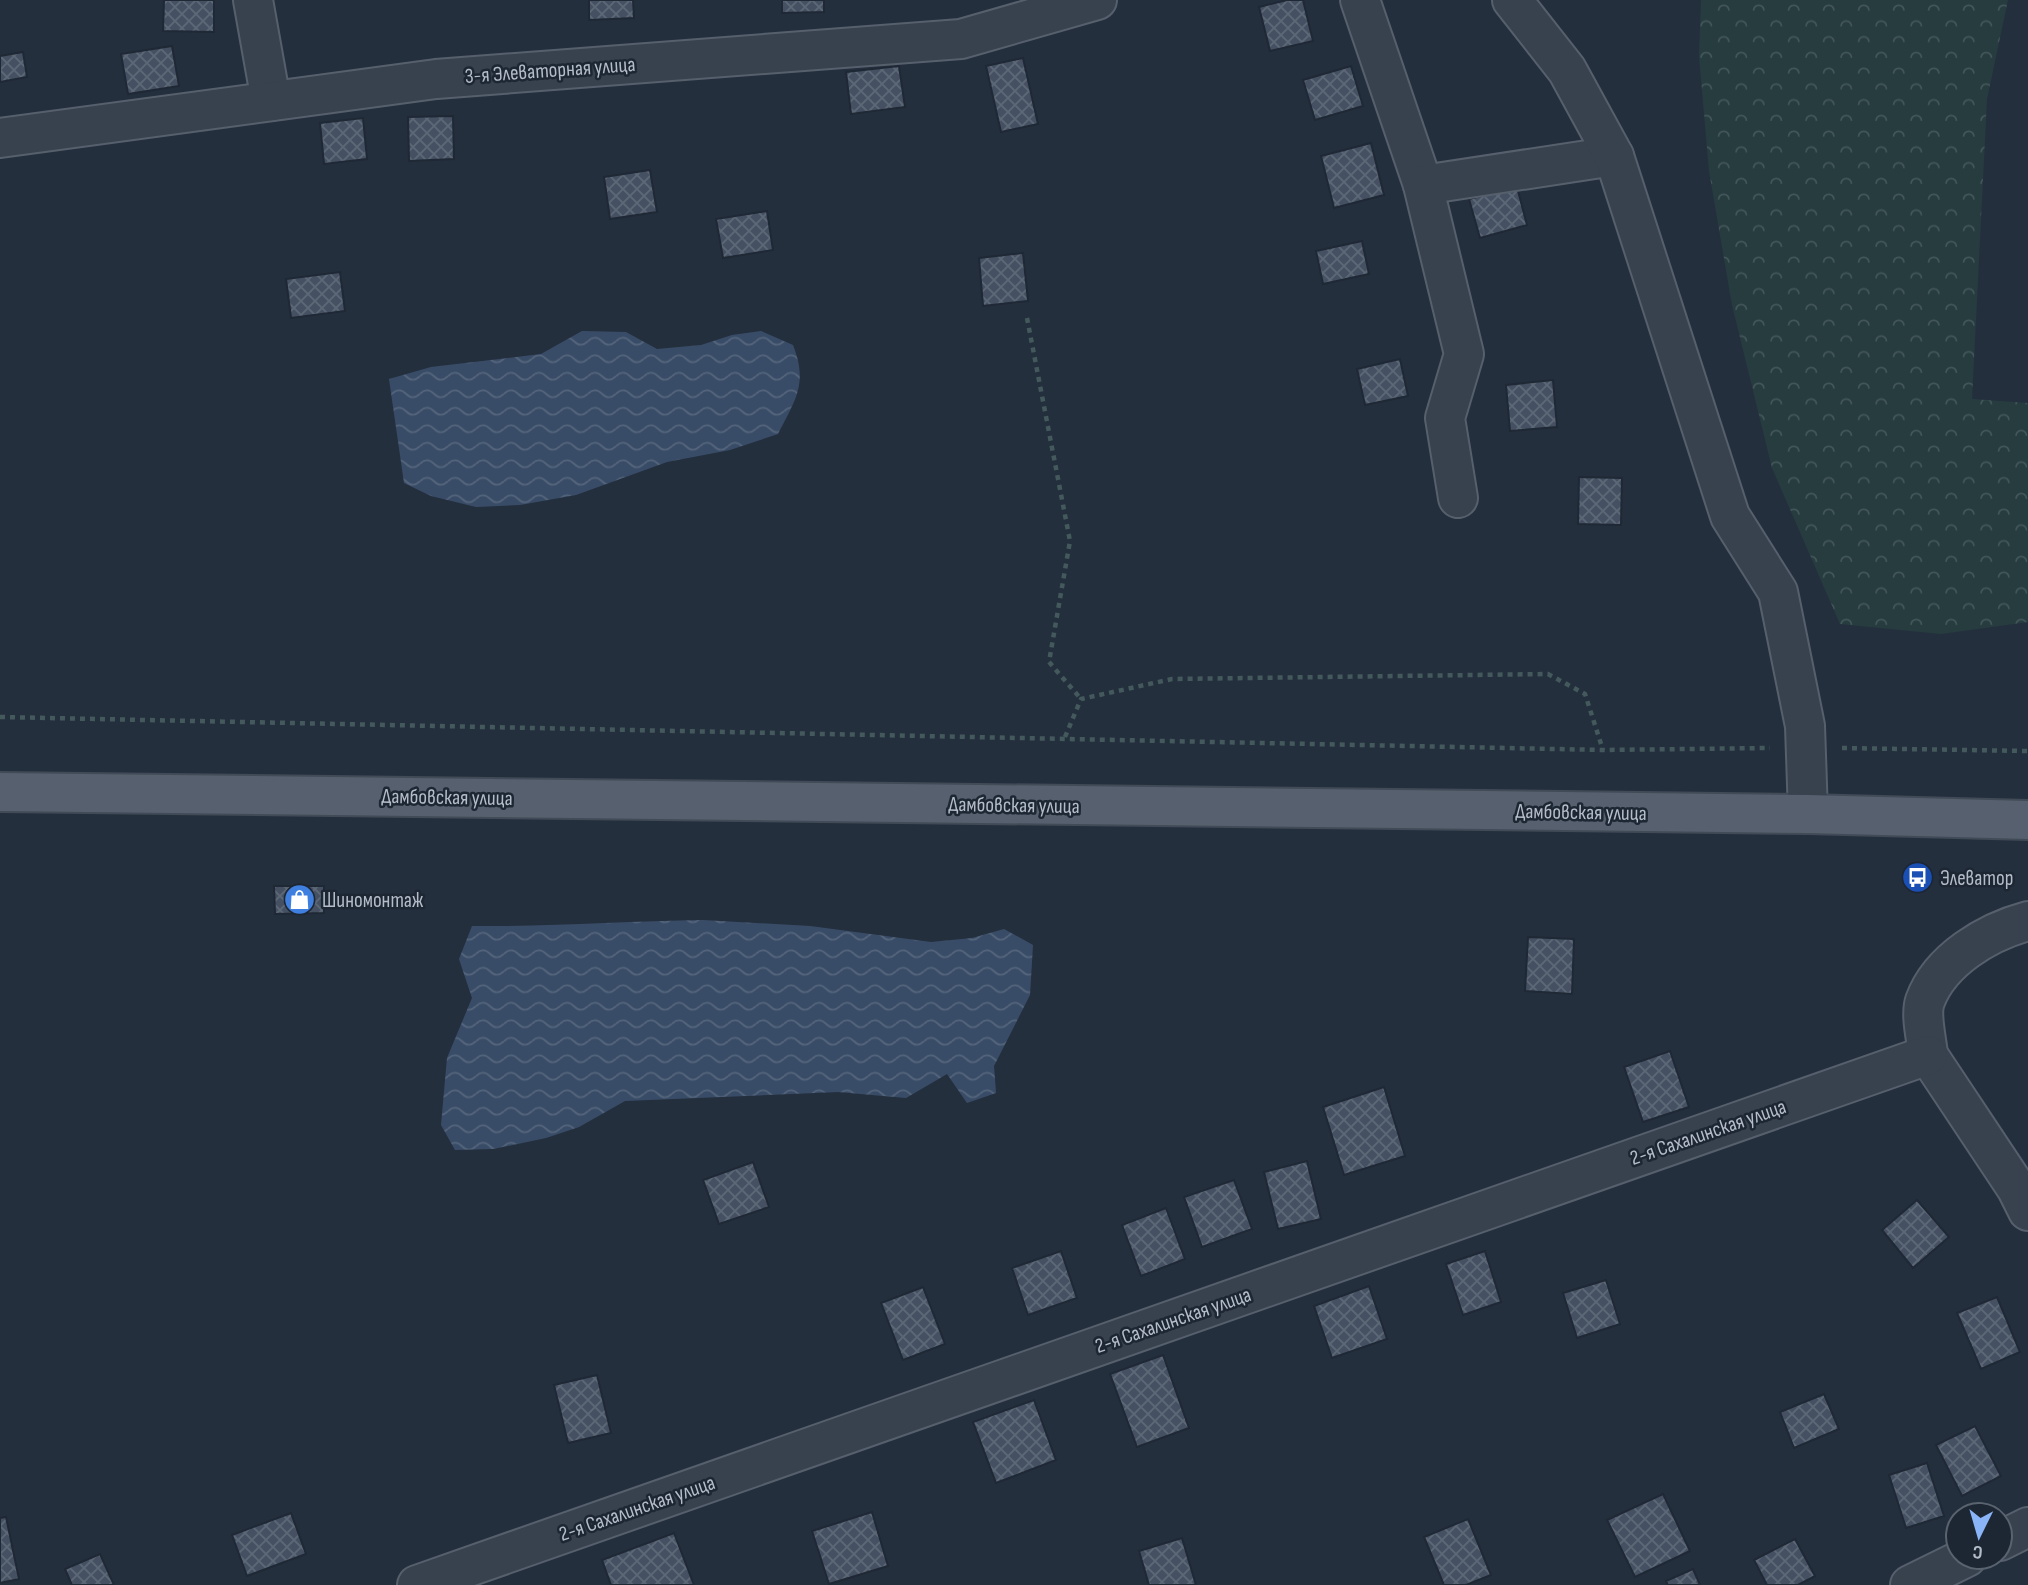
<svg xmlns="http://www.w3.org/2000/svg" width="2028" height="1585" viewBox="0 0 2028 1585" font-family="'Sofia Sans Condensed',sans-serif">
<defs>
<pattern id="forest-crowns" width="20" height="18" patternUnits="userSpaceOnUse" patternTransform="scale(1.75)"><rect width="20" height="18" fill="#263c3f"/><path d="M2 6a3 3 0 1 1 6 0M12 15a3 3 0 1 1 6 0" fill="none" stroke="#435659"/></pattern>
<pattern id="water-waves" width="16" height="10" patternUnits="userSpaceOnUse" patternTransform="scale(1.75)"><rect width="16" height="10" fill="#394c67"/><path d="M0 5q4-4 8 0t8 0" fill="none" stroke="#53647b"/></pattern>
<pattern id="building-cross-hatch" width="8" height="8" patternUnits="userSpaceOnUse" patternTransform="scale(1.75)"><rect width="8" height="8" fill="#455162"/><path d="M0 0l8 8M0 8l8-8" fill="none" stroke="#5d6877"/></pattern>
</defs>
<rect width="100%" height="100%" fill="#242f3e"/>
<!-- forest -->
<path fill="url(#forest-crowns)" d="M1701,0H2008L1987,99L1972,399L2028,403V622L1941,634L1840,624L1772,468L1732,305L1709,171L1699,56Z"/>
<!-- water -->
<g fill="url(#water-waves)">
<path d="M582,331L626,332L657,349L701,345L732,335L761,331L793,345C808,383 796,399 778,434L730,450L667,462L576,495L520,505L476,507L431,496L404,483L389,379L431,367L541,354Z"/>
<path d="M703,920L810,926L931,942L972,938L1004,929L1033,945L1030,995L994,1066L996,1093L967,1103L947,1074L906,1098L838,1092L625,1101L579,1127L546,1138L493,1149L455,1150L441,1125L447,1058L472,998L459,959L472,926C549,927 626,921 703,920Z"/>
</g>
<!-- building -->
<g fill="url(#building-cross-hatch)" stroke="#1f2835" stroke-width="2">
<path d="M164,0H214V32L163,31Z"/>
<path d="M589,0H633L634,18L589,20Z"/>
<path d="M782,0H824V12L782,13Z"/>
<path d="M1287,0H1303L1313,41L1270,51L1259,7Z"/>
<path d="M172,46L179,86L128,94L121,54Z"/>
<path d="M23,52L27,77L0,82V56Z"/>
<path d="M1023,58L1038,124L1001,132L986,66Z"/>
<path d="M899,66L905,107L851,114L846,72Z"/>
<path d="M1351,66L1363,106L1315,120L1303,80Z"/>
<path d="M453,116L454,159L409,161L408,117Z"/>
<path d="M363,118L367,159L324,164L320,123Z"/>
<path d="M1371,143L1384,195L1334,208L1321,156Z"/>
<path d="M650,170L657,212L610,219L604,177Z"/>
<path d="M1517,187L1527,225L1480,238L1469,199Z"/>
<path d="M767,211L773,250L723,258L716,219Z"/>
<path d="M1362,241L1369,274L1323,284L1316,251Z"/>
<path d="M1023,253L1028,301L983,306L979,258Z"/>
<path d="M340,272L345,311L291,318L286,279Z"/>
<path d="M1400,359L1408,396L1365,405L1357,369Z"/>
<path d="M1553,380L1557,427L1510,431L1506,385Z"/>
<path d="M1579,477L1622,478L1621,525L1578,524Z"/>
<path d="M274,886H324V913L275,914Z"/>
<path d="M1528,937L1574,939L1572,994L1525,991Z"/>
<path d="M1670,1051L1689,1107L1643,1122L1624,1067Z"/>
<path d="M1384,1087L1405,1156L1344,1175L1323,1107Z"/>
<path d="M1307,1161L1321,1219L1278,1229L1264,1172Z"/>
<path d="M753,1162L769,1207L719,1224L703,1180Z"/>
<path d="M1234,1180L1252,1229L1202,1247L1184,1197Z"/>
<path d="M1917,1200L1949,1237L1913,1268L1882,1230Z"/>
<path d="M1166,1208L1185,1259L1141,1276L1122,1225Z"/>
<path d="M1061,1251L1077,1298L1028,1315L1012,1268Z"/>
<path d="M1485,1251L1501,1302L1463,1315L1446,1264Z"/>
<path d="M1606,1280L1620,1324L1577,1338L1563,1293Z"/>
<path d="M1369,1286L1387,1339L1332,1358L1314,1306Z"/>
<path d="M923,1287L945,1344L903,1360L881,1303Z"/>
<path d="M1997,1297L2020,1352L1981,1369L1957,1313Z"/>
<path d="M1163,1355L1189,1428L1137,1447L1110,1374Z"/>
<path d="M597,1375L611,1433L568,1443L554,1385Z"/>
<path d="M1824,1394L1839,1429L1794,1448L1780,1412Z"/>
<path d="M1034,1400L1056,1460L996,1483L973,1422Z"/>
<path d="M1975,1426L2001,1476L1962,1496L1936,1445Z"/>
<path d="M1927,1463L1944,1516L1906,1528L1889,1475Z"/>
<path d="M1663,1494L1690,1551L1635,1577L1607,1520Z"/>
<path d="M872,1512L888,1566L829,1584L812,1531Z"/>
<path d="M291,1513L306,1554L247,1576L232,1535Z"/>
<path d="M6,1517L19,1579L0,1583V1518Z"/>
<path d="M1468,1519L1491,1575L1466,1585H1444L1424,1537Z"/>
<path d="M674,1533L694,1585H611L602,1560Z"/>
<path d="M1182,1538L1196,1585H1149L1139,1551Z"/>
<path d="M1795,1539L1815,1576L1798,1585H1767L1754,1560Z"/>
<path d="M100,1554L114,1585H72L65,1569Z"/>
<path d="M1693,1569L1700,1585H1668L1666,1581Z"/>
</g>
<g fill="none" stroke-linecap="round" stroke-linejoin="round">
<defs>
<g id="minor">
<path d="M253,0L271,101"/>
<path d="M1360,0L1423,185L1614,156"/>
<path d="M1512,0L1567,70L1614,156L1730,516L1778,592L1805,726L1808,814"/>
<path d="M0,138L436,79L961,39L1097,0"/>
<path d="M1423,185L1464,354L1445,418L1458,498"/>
<path d="M1928,1055C1927,1041 1920,1015 1925,1001C1940,960 1987,932 2028,921"/>
<path d="M1928,1055L2017,1189L2028,1211"/>
<path d="M2000,1541L2028,1527"/>
<path d="M417,1585L1928,1055"/>
<path d="M1910,1585L1967,1557"/>
</g>
<path id="major" d="M0,792L1808,814L2028,820"/>
</defs>
<!-- minor casing -->
<use href="#minor" stroke="#565f6c" stroke-width="42"/>
<!-- major casing -->
<use href="#major" stroke="#414a57" stroke-width="42"/>
<!-- path -->
<g stroke="#44595c" stroke-width="4.5" stroke-dasharray="5 5" stroke-linecap="butt">
<path d="M1027,318L1070,541L1049,662L1081,699"/>
<path d="M0,717L1603,750L1770,748"/>
<path d="M1065,737L1081,699L1172,679L1548,674L1585,694L1603,750"/>
<path d="M1842,748L2028,751"/>
</g>
<!-- minor -->
<use href="#minor" stroke="#38414e" stroke-width="38"/>
<!-- major -->
<use href="#major" stroke="#56606e" stroke-width="38"/>
</g>
<!-- icons -->
<defs>
<symbol id="bus-disc" viewBox="-11 -11 22 22"><circle r="9.5" fill="#1a4fb4" stroke="#1d2633"/><path d="M-5-6H5V4H4V6H2V4H-2V6H-4V4H-5ZM-3.5-4V0h7V-4ZM-3.5 1.2v1.5H-2V1.2ZM2 1.2v1.5H3.5V1.2Z" fill="#fff"/></symbol>
<symbol id="shop-disc" viewBox="-11 -11 22 22"><circle r="9.5" fill="#3f7fe0" stroke="#1d2633"/><path d="M-5-2.5h2.3a2.7 3.5 0 0 1 5.4 0H5L5.5 6h-11ZM-1.5-2.5h3a1.5 2.3 0 0 0-3 0Z" fill="#fff"/></symbol>
</defs>
<g fill-rule="evenodd">
<use href="#bus-disc" x="1900" y="860" width="35" height="35"/>
<use href="#shop-disc" x="282" y="882" width="35" height="35"/>
</g>
<g text-anchor="middle" stroke-width="5" stroke-linejoin="round" paint-order="stroke">
<!-- street labels -->
<g font-size="21" fill="#b4bcc9" stroke="#1d2633">
<text transform="translate(550 70) rotate(-4)" y="7">3-я Элеваторная улица</text>
<text transform="translate(447 797) rotate(1)" y="7">Дамбовская улица</text>
<text transform="translate(1014 805) rotate(1)" y="7">Дамбовская улица</text>
<text transform="translate(1581 812) rotate(1)" y="7">Дамбовская улица</text>
<text transform="translate(1708 1132) rotate(-19)" y="7">2-я Сахалинская улица</text>
<text transform="translate(1173 1320) rotate(-19)" y="7">2-я Сахалинская улица</text>
<text transform="translate(637 1508) rotate(-19)" y="7">2-я Сахалинская улица</text>
</g>
<!-- poi labels -->
<g font-size="21" fill="#b4bcc9" stroke="#1d2633" text-anchor="start">
<text x="1940" y="885">Элеватор</text>
<text x="322" y="907">Шиномонтаж</text>
</g>
</g>
<!-- north arrow -->
<g transform="translate(1979 1536) rotate(185)"><circle r="33" fill="#1d2633" stroke="#59626f" stroke-width="2"/>
<path d="M0-5L12 26L0 18L-12 26Z" fill="#8ab4f8"/>
<text y="-10" font-size="19" font-weight="bold" text-anchor="middle" fill="#b4bcc9">С</text>
</g>
</svg>
